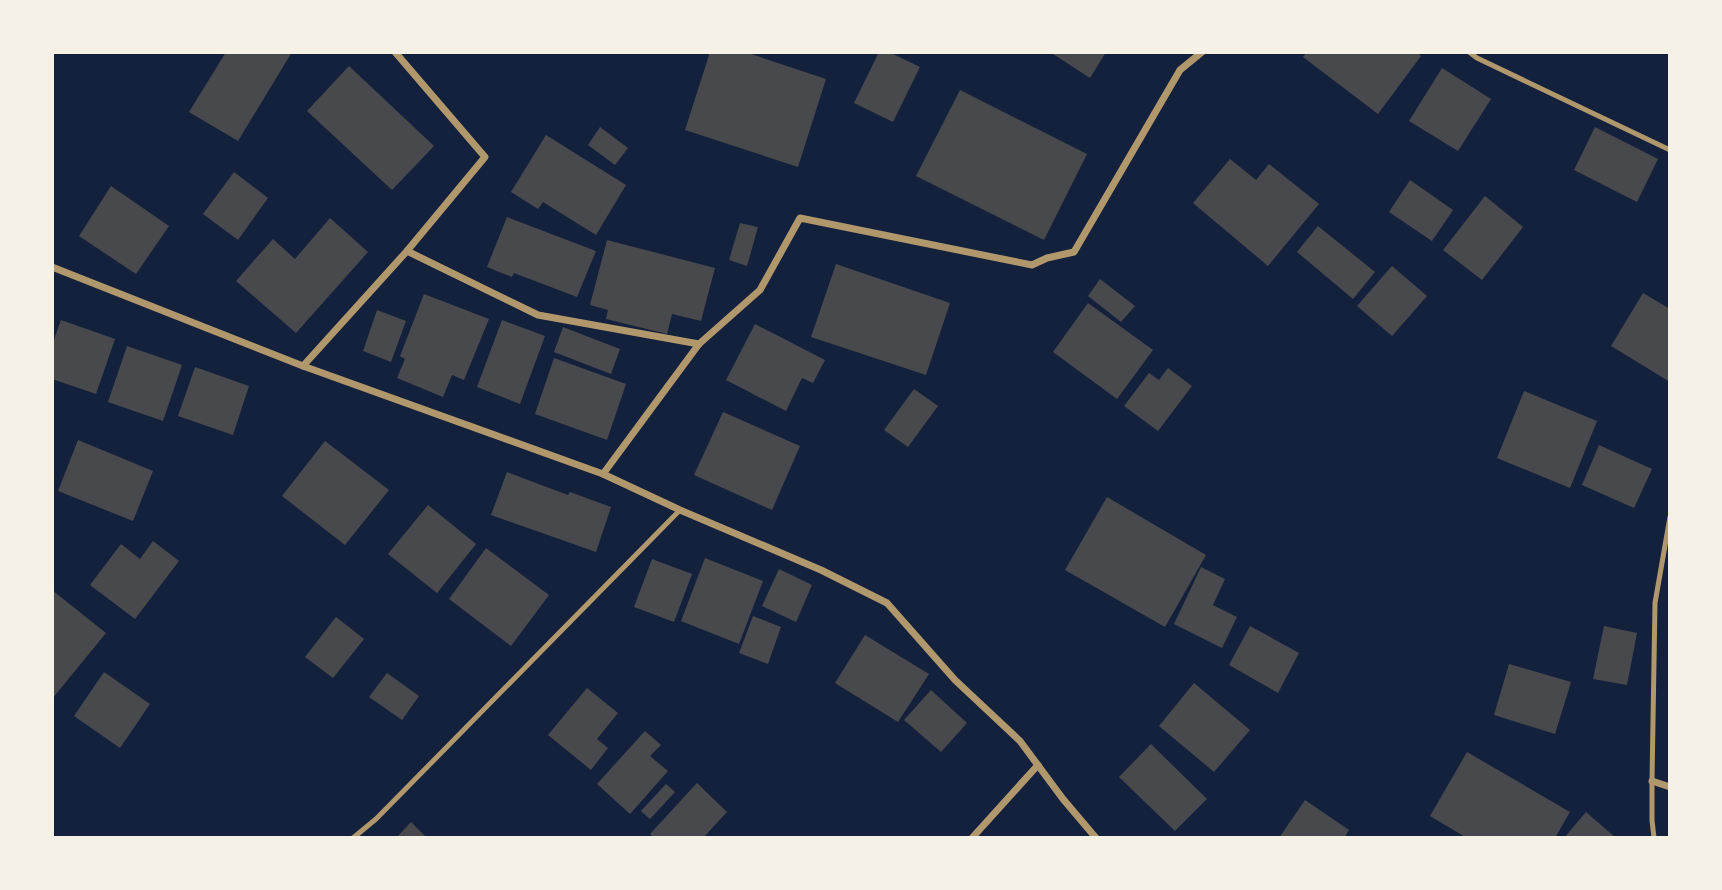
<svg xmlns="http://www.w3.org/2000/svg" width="1722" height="890" viewBox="0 0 1722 890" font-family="'Work Sans',sans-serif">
<rect width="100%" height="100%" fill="#14213d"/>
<!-- building -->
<g fill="#48494c">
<path d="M226,52H292L238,141L189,112Z"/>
<path d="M710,52H745L826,79L798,167L685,130Z"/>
<path d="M879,52H889L920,67L893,122L854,103Z"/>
<path d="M1050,52H1106L1090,78Z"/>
<path d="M1307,52H1417L1421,56L1378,114L1303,57Z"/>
<path d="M349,66L434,146L392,190L307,111Z"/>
<path d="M1442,68L1491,99L1458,151L1409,121Z"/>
<path d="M960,90L1087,154L1044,240L916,176Z"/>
<path d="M600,127L628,148L615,165L588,145Z"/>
<path d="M1595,127L1658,159L1637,202L1574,170Z"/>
<path d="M546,135L626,185L596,235L543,202L538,209L511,192Z"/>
<path d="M1230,159L1256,180L1269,164L1319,204L1268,266L1193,203Z"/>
<path d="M234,172L268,198L238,240L203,214Z"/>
<path d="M1410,180L1453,210L1432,241L1389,212Z"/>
<path d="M111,186L169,226L136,274L79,236Z"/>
<path d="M1485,196L1523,227L1482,280L1443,250Z"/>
<path d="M507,217L596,251L577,297L514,273L512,277L487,267Z"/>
<path d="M330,218L368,252L296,333L236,281L273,239L295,259Z"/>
<path d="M740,223L758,227L747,266L729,260Z"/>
<path d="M1318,226L1375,272L1353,299L1297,252Z"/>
<path d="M607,240L715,268L701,321L672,314L667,334L606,319L608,310L590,305Z"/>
<path d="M836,264L950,303L926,375L811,337Z"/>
<path d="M1392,266L1427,296L1392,336L1357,306Z"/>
<path d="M1100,279L1135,306L1121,322L1088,296Z"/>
<path d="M1643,293L1670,309V382L1611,346Z"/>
<path d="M424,294L489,319L464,380L452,375L443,397L397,378L405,359L400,356Z"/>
<path d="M1088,303L1153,350L1117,399L1053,352Z"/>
<path d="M377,310L406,321L391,362L363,351Z"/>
<path d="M61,320L115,339L96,394L52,379V345Z"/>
<path d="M502,320L545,336L520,404L477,387Z"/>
<path d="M755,324L825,360L813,383L802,378L786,411L726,380Z"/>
<path d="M563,327L620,349L611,374L554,352Z"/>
<path d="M127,346L182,365L163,421L108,402Z"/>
<path d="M554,358L626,384L607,440L535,414Z"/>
<path d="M195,367L249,386L233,435L178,416Z"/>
<path d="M1168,368L1192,386L1158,431L1124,406L1149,373L1159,380Z"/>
<path d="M914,389L938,406L908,447L884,430Z"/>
<path d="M1524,391L1597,421L1570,488L1497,458Z"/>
<path d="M723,412L800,446L772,510L694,475Z"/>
<path d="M78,440L153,471L133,521L58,491Z"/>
<path d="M325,441L389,490L345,545L282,496Z"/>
<path d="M1599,445L1652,469L1634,508L1582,485Z"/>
<path d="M507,472L568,495L570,492L611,507L596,552L491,515Z"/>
<path d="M1107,497L1206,555L1165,627L1065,570Z"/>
<path d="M428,505L476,544L437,593L388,554Z"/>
<path d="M153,541L179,561L135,619L90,585L121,544L140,559Z"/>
<path d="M486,548L549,595L511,646L449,599Z"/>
<path d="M705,558L763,581L739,644L681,621Z"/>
<path d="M652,559L692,574L674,622L634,607Z"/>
<path d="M1201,567L1225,579L1213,605L1237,617L1222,648L1174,624Z"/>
<path d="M779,569L812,585L796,622L762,606Z"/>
<path d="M52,590L106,633L52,699Z"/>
<path d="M753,616L781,627L768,664L739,653Z"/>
<path d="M336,617L364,639L333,678L305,657Z"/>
<path d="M1250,626L1299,653L1278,693L1229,665Z"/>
<path d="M1604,626L1637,633L1627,685L1593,679Z"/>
<path d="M865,635L929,674L898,722L835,683Z"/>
<path d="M1509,664L1571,682L1555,734L1494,715Z"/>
<path d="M104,672L150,704L120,748L74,716Z"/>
<path d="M387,673L419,696L402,720L369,697Z"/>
<path d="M1194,683L1250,730L1214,772L1159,726Z"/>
<path d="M587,688L618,713L597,739L608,748L591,770L548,735Z"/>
<path d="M931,690L967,723L941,752L904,720Z"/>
<path d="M645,731L661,745L650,756L668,771L630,814L597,784Z"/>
<path d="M1151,744L1207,799L1175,831L1119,777Z"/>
<path d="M1467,752L1570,812L1555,838H1467L1430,816Z"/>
<path d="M697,783L727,812L703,838H654L650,834Z"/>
<path d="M666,784L675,792L650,819L641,811Z"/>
<path d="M1305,800L1349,830L1344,838H1279Z"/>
<path d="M1586,812L1616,838H1564Z"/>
<path d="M411,822L427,838H396Z"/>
</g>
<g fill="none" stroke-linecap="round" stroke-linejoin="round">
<!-- service -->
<g stroke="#b1986c" stroke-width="5">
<path d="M1469,52L1477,58L1670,150"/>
<path d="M353,838L376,819L680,510"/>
<path d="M1654,838L1652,820V781L1655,603L1670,517"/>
</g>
<!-- minor -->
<g stroke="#b1986c" stroke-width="7">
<path d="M407,251L538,315L699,344"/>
<path d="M52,267L303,366L603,474L680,510L821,570L887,603L955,680L1020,741L1063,799L1096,838"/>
<path d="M303,366L407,251L485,157L395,52"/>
<path d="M603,474L699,344L760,290L800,218L1032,265L1047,258L1074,252L1180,70L1202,52"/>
<path d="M1652,781L1670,787"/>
<path d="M972,838L1038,765"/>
</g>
</g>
<!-- border -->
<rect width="1722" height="890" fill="none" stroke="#f6f1e7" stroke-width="108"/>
</svg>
